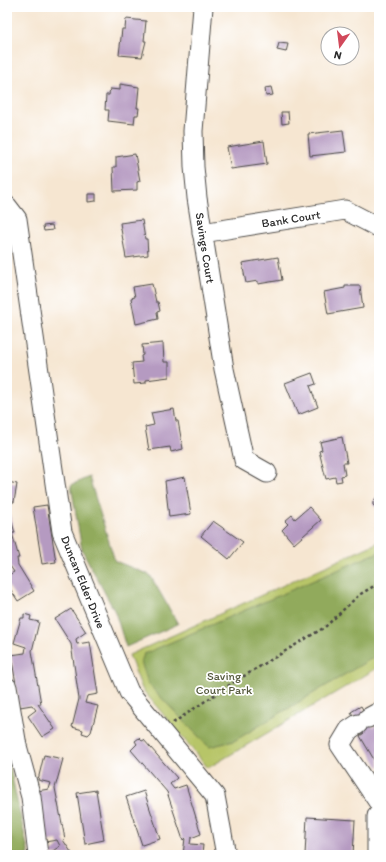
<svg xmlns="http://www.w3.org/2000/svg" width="386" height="862" viewBox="0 0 386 862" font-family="Itim,sans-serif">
<rect width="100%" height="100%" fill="#fff"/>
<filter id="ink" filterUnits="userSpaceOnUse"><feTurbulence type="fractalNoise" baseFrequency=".025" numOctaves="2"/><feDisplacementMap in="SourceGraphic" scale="8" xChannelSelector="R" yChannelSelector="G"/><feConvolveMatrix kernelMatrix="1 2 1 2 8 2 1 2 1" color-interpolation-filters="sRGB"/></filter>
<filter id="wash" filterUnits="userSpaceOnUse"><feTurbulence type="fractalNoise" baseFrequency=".012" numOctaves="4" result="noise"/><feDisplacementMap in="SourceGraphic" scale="16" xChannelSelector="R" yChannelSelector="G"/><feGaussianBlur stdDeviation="0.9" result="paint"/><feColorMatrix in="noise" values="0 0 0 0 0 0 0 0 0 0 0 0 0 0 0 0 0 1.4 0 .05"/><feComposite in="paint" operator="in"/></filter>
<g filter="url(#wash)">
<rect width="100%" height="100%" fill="#f6e6d1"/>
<!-- green -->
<path fill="#b7c567" stroke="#717849" d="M379,542V667L208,768L142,689L129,655Z"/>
<!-- forest -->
<g fill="#91aa5c" stroke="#5e6a44">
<path d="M89,477L115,561L150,575L178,624L126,647L115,612L82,550L71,485Z"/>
<path d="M379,552V654L234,741L209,747L149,685L141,662L144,654Z"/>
<path d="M7,754L29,855H7V842L12,841L7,830Z"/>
</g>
<g id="blocks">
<!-- building -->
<g fill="#b59ac1">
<path d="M126,19L146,21L144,41H146L142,57L119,55L122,29H125Z"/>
<path d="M279,43L288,44L286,52L277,50Z"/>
<path d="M120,84L139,87L137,108H139L138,115H135L134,124L108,121L109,110H105L106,95H109L110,89L120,90Z"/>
<path d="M271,87L273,95L266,96L265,88Z"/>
<path d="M281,112H288L289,123L282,124Z"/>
<path d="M343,130L346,152L310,156L308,134Z"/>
<path d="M264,141L267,164L231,169L227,147Z"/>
<path d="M135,154L140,181L137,182V190L114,191L113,167H116V157Z"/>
<path d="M88,194H96V201L88,202Z"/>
<path d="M142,220L145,239H147L148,255L126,258L120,223Z"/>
<path d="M52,225L53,230L44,231L43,226Z"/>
<path d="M278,257L282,280L258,284V281L246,283L242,263Z"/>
<path d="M152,284L156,302H158L160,311L157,312L158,319L136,324L131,298L135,297L133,287Z"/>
<path d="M345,286H360L363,308L328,314L324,292L345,288Z"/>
<path d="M163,343L164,362H169V377L146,380V383L134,384L132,363L142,362L141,356L143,355L142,345Z"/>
<path d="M312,373L316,384L310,386L318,407L298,415L285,383Z"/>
<path d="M174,409L176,421H178L183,449L171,452L170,447L149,450L145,427L154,425L151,413Z"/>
<path d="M342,437L347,463H343L345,475L341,476L342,481L336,482L335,477L326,479L319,451L322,450L320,442Z"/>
<path d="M7,477L9,478L8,482L17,484L14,502H12L9,512L15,533H12L19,558H17L18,565L34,591L18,601L7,584V576L14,572L10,566L7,567Z"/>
<path d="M185,477L191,514L169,517L165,481Z"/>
<path d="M379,494V507L377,508L373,505V502Z"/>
<path d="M47,505L56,562L42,564L33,507Z"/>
<path d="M309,507L321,520L294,544L282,530L288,524L285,521L292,515L295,519Z"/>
<path d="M213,521L243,542L229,559L201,536Z"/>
<path d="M71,609L86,632L76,639L77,644L90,642L98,694L87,696L85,703L98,706L91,732L88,735L82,733L83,730L72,727L79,699L71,644L55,619Z"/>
<path d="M24,614L31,616L30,620L39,622L32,651L41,704H38L55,729L42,737L28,716L36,710L32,705L20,707L11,655L25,653L26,647L14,643L21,618H24Z"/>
<path d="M361,706L373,727L379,724V768L360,736L364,733L351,712Z"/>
<path d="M139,738L142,741L144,740L177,778L170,784L174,789L186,785L201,834L191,838L190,844L203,845L202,855H183L185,838L183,840L167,792L131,750L137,744L135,741Z"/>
<path d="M44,755L63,759L55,788L65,839L63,840L73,855H51L50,853L60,846L57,840L45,842L37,791L49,789L51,783L38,780Z"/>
<path d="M96,790L104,840L85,844L77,793Z"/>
<path d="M144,791L160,839L142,845L126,797Z"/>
<path d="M307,817L355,820L353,855H305Z"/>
</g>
</g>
</g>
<g filter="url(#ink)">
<use href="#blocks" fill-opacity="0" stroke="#494744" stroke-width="1"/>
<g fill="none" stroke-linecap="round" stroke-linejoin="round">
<defs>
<g id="minor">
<path d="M203,7L193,131L194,167L197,198L224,369L244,460L267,473"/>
<path d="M7,206L17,219L62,532L129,692L215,796L226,855"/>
<path d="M202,233L345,210L376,226"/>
<path d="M7,687L17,746L31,797L38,855"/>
<path d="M368,718L379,712"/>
<path d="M358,724L349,730L340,745L379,803"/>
<path d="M377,855V816L379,814"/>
</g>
</defs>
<!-- minor casing -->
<use href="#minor" stroke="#494744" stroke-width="21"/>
<!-- path -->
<path stroke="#494744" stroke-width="2.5" stroke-dasharray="3 3" stroke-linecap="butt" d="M173,723L226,687L325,627L359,595L379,583"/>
<!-- minor -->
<use href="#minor" stroke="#fff" stroke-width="19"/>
</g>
</g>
<g text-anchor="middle" stroke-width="3.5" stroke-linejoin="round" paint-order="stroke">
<!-- street labels -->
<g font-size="12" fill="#2b2b2b" stroke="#fff">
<text transform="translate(291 219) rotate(-9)" y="4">Bank Court</text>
<text transform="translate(205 248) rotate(81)" y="4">Savings Court</text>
<text transform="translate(83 582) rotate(68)" y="4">Duncan Elder Drive</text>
</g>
<!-- park labels -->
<g font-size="12" fill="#55593d" stroke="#fff">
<text x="224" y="680">Saving<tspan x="224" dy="14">Court Park</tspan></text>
</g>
</g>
<!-- margin -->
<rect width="386" height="862" fill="none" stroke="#fff" stroke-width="24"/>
<!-- north arrow -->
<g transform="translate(340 46) rotate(194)"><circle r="19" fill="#ffffff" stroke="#aaaaaa"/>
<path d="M0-3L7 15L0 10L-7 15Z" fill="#d1495b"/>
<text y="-6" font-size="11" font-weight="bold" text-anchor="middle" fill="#2b2b2b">N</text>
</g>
</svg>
